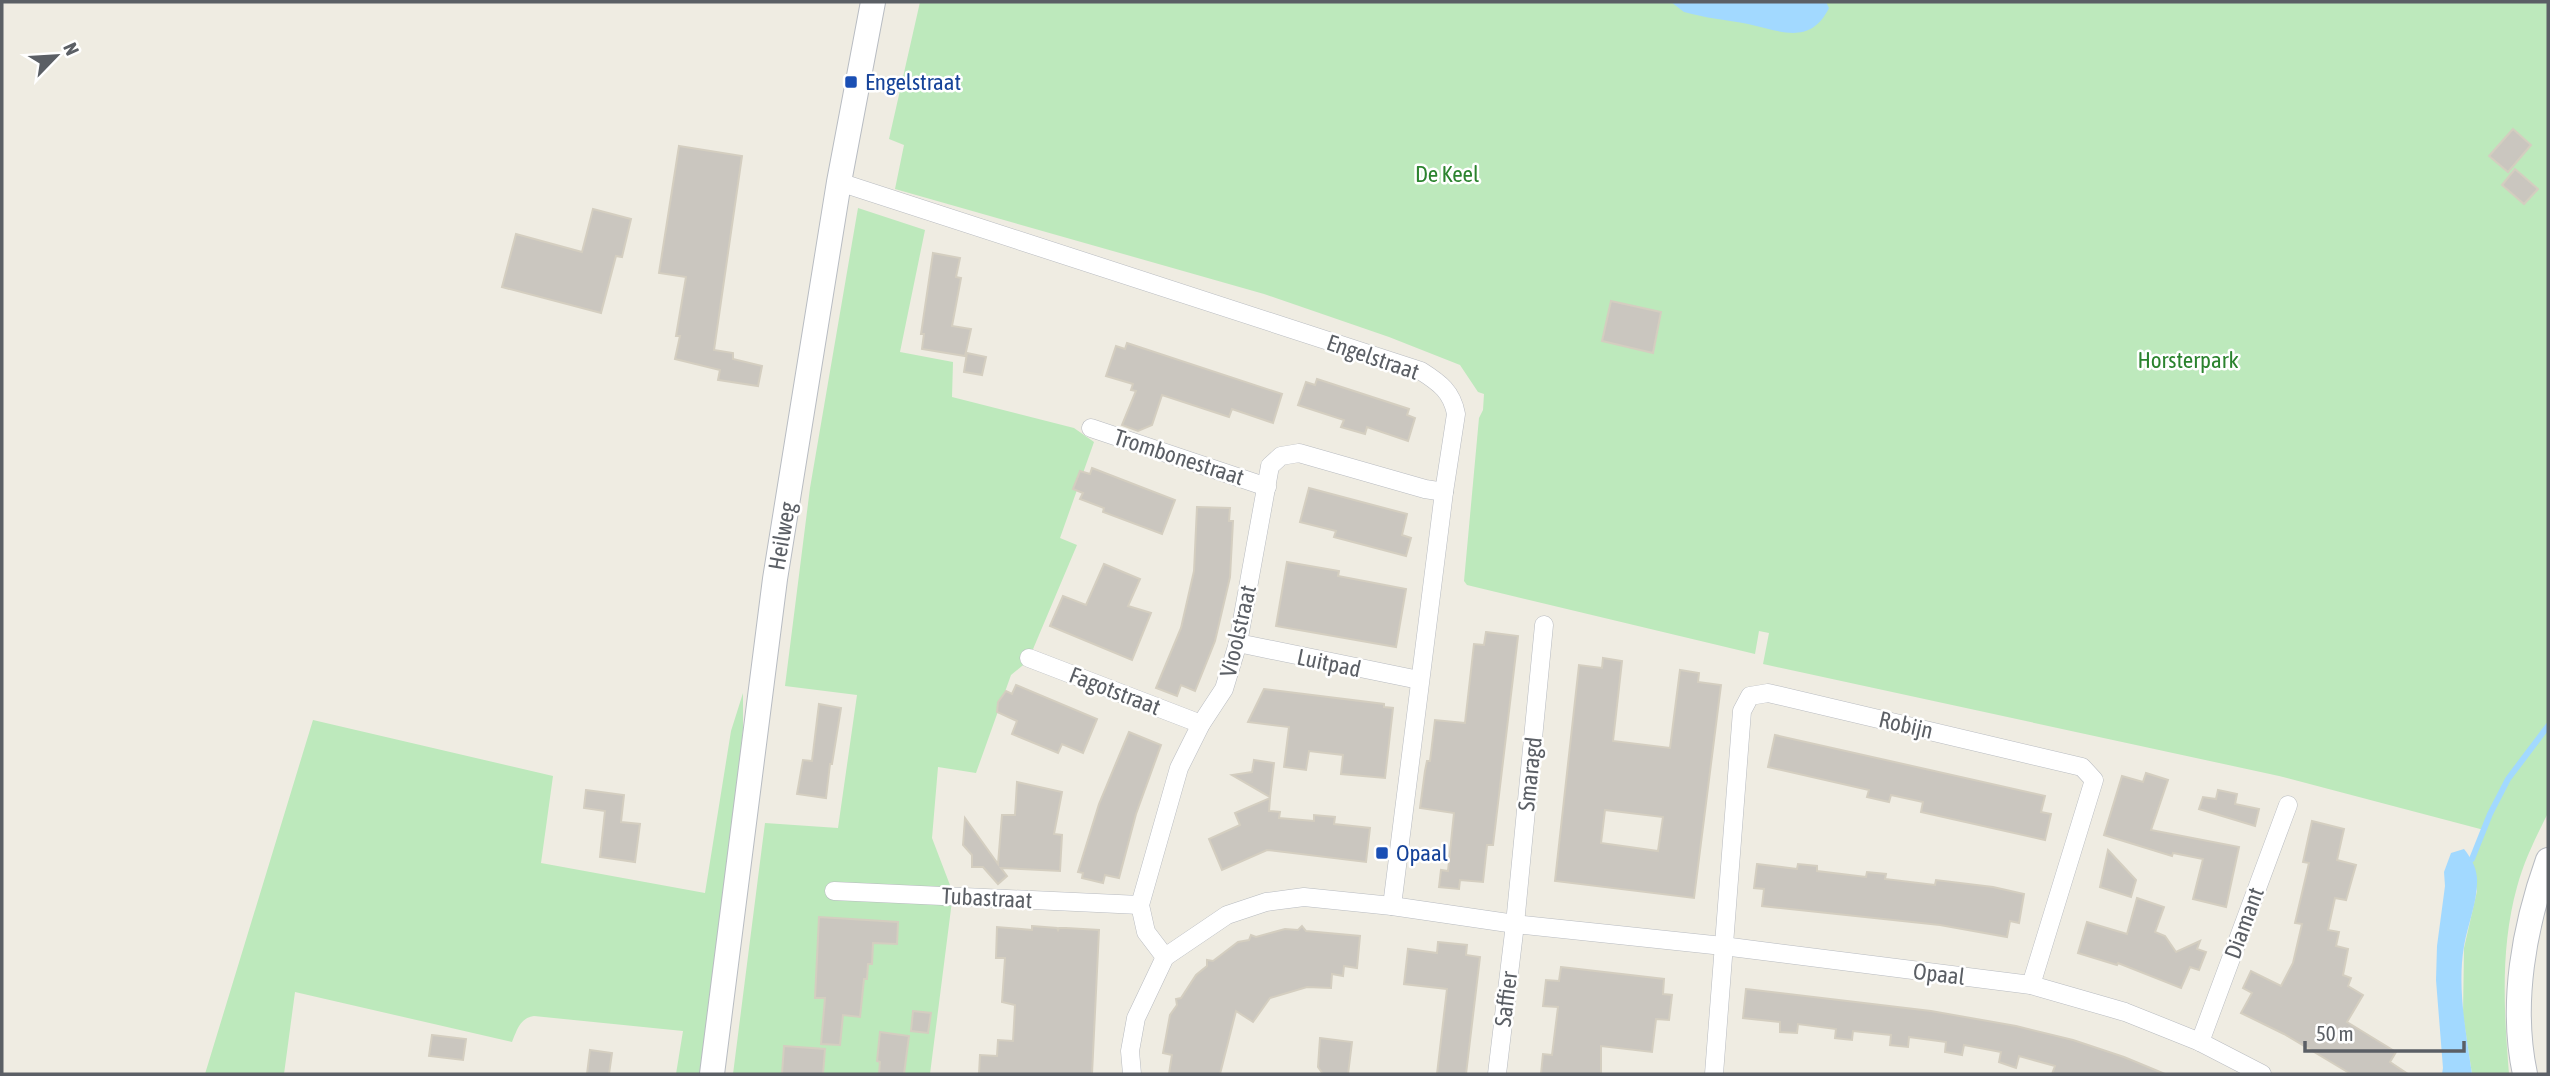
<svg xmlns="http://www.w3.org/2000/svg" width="2550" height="1076" viewBox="0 0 2550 1076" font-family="'Asap Condensed',sans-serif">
<rect width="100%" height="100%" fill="#efece2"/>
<!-- green -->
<g fill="#bde9bc">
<path d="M920,2H2548V813C2536,837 2524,861 2517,887C2500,948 2504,1012 2509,1074H2472L2463,1015L2464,948L2477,891L2470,857L2484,830L2279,776L1763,664L1769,633L1759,631L1755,654L1467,585L1464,581L1479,418L1483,410L1484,394L1478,392L1460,365L1389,337L1264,294L895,189L904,145L889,139Z"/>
<path d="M858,208L925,230L900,352L953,362L952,397L1074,428L1094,442L1060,538L1077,545L1028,661L1011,675L976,773L938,767L932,838L953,893L930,1074H733L765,823L838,828L857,695L785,686L810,488Z"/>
<path d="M743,693V730L702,1074H676L683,1031L534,1016C520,1018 517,1030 512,1042L295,992L284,1074H205L313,720L553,776L541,863L705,893L731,731Z"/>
</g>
<!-- water -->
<g fill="#a2d9ff">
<path d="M1671,2H1826L1829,8C1810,46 1781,31 1748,24C1727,20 1705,18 1684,12Z"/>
<path d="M2464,849C2471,858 2476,866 2477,878C2478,901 2468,923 2464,946C2457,988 2466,1032 2472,1074H2442L2443,1068L2436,980L2437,946L2445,886L2444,872L2451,853Z"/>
</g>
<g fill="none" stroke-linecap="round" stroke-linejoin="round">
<!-- stream -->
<path stroke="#a2d9ff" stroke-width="6" d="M2472,859L2490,814L2508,779L2548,726"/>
</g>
<!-- building -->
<g fill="#cac6bf" stroke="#d4cec0" stroke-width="2" fill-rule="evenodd">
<path d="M2513,129L2531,145L2508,172L2489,156Z"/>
<path d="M679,146L742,156L714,350L733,353V359L762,366L758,386L718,380L720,370L675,359L680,336H676L686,277L659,273Z"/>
<path d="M2515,169L2538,189L2524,204L2502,185Z"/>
<path d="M593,209L631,219L622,257L616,256L601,313L502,287L516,234L582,252Z"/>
<path d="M933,253L960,258L956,277L961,278L952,326L971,329L965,356L922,349L924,334H921Z"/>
<path d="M1611,301L1661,312L1653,353L1602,341Z"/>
<path d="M1127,343L1282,394L1273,423L1232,409L1229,417L1162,395L1152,425L1138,431L1122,425L1136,391L1131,390L1133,384L1106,376L1116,346L1125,349Z"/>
<path d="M967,353L986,357L982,375L964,372Z"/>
<path d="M1317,379L1409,409L1407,415L1415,418L1408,441L1367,427L1365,434L1341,427L1344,420L1298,405L1306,382L1315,385Z"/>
<path d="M1092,468L1175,500L1162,534L1103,512L1104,508L1080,499L1083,493L1073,489L1080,471L1090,474Z"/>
<path d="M1309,488L1407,514L1402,535L1411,538L1406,556L1334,537L1336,531L1300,522Z"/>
<path d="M1197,507L1230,508L1229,521H1233L1230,577L1215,641L1195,691L1181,685L1177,696L1156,688L1181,628L1194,571Z"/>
<path d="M1287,562L1339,571L1338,576L1406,589L1396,647L1276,626Z"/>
<path d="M1104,564L1140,579L1128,606L1151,613L1132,660L1050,626L1063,596L1086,605Z"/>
<path d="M1486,632L1518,636L1493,845H1487L1483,882L1460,880L1459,889L1439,887L1441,870L1448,871L1454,813L1420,808L1425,771L1427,761H1430L1435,720L1465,723L1474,644L1484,645Z"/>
<path d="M1603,658L1622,661L1613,741L1670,748L1680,670L1699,673L1698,682L1721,685L1694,898L1555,881L1579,665L1602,668ZM1605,810L1663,817L1658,851L1601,843Z"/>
<path d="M1016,685L1097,719L1083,753L1062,744L1058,753L1012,734L1017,721L997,712L998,702L1006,691L1012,694Z"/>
<path d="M1264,689L1384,704V707L1393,708L1385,778L1341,774L1343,755L1309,751L1306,770L1284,767L1289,727L1248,722Z"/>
<path d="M819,704L841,708L832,764H830L826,798L797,794L803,760L812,761Z"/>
<path d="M1129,732L1161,745L1136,814L1119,878L1105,875L1103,883L1082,878L1083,873L1078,872L1099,804Z"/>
<path d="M1775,735L2045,796L2041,812L2051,814L2045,840L1921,812L1923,802L1891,795L1889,802L1867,797L1869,790L1768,767Z"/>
<path d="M1254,760L1274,763L1270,797L1232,775L1252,772Z"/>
<path d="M2146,773L2168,780L2151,830L2239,847L2226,907L2193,899L2203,859L2173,853L2172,856L2104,835L2122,776L2143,782Z"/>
<path d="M1017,782L1062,792L1054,834L1062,835L1060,871L1001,868L1007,876L998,884L983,867H972V855L963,845L965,818L998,864L1002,815H1015Z"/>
<path d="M586,790L624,795L621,822L640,824L635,862L600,857L605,811L584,808Z"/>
<path d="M2218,790L2237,794L2235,804L2259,809L2255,826L2199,809L2203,797L2216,799Z"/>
<path d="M1270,798L1269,811L1280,812L1279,818L1314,821V815L1335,817L1334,824L1370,828L1366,862L1267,850L1222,870L1209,839L1240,825L1235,813Z"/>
<path d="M2312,821L2344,829L2337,860L2356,865L2346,900L2335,898L2328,930L2339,932L2336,946L2348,949L2343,975L2351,978L2348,986L2363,995L2347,1022L2396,1052L2390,1062L2408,1074H2351L2284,1034L2241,1013L2252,993L2243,988L2251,971L2281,986L2293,963L2302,924L2295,923L2309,863L2303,862Z"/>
<path d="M2108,850L2136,880L2131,897L2100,887Z"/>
<path d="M1757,864L1797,869L1798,864L1817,866V871L1866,877L1867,872L1886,874L1885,879L1935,885L1936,880L1993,887L2024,894L2019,923L2010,921L2007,937L1940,925L1762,906L1764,889L1754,888Z"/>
<path d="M2137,898L2164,907L2155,932L2165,936L2176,952L2200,941L2197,949L2206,952L2199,970L2190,967L2181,988L2118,963L2117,965L2078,953L2087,922L2127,934Z"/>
<path d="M819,917L898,922L897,944L873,943L872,964H868L867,979H864L860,1017L843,1015L840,1045L821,1044L825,998H815Z"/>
<path d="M1032,926L1057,928L1058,930L1059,928H1066L1099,930L1092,1074H979L980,1055L997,1056L998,1040L1013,1041L1015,1005L1002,1002L1005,958H996L997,927L1032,930Z"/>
<path d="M1302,926L1306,931L1360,936L1357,968L1344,966L1343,976L1332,974L1331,988L1307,987L1270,998L1253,1022L1236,1011L1220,1074H1169L1172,1055L1163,1053L1170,1015L1177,1005L1176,999L1181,998L1196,975L1207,966V960L1213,961L1238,942L1249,940L1251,935L1256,937L1285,929L1298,930Z"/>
<path d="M1438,942L1467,945L1466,955L1480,957L1466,1074H1437L1447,989L1404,984L1408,949L1437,953Z"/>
<path d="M1561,967L1664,979L1663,994L1672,995L1669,1020L1656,1019L1652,1052L1601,1046V1074H1541L1543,1054L1552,1055L1558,1007L1543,1006L1546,980L1559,981Z"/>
<path d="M1746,989L1931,1011L2016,1026L2073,1040L2124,1057L2165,1074H2052L2055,1066L2019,1056L2016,1068L1999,1062L2001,1052L1964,1045L1962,1055L1945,1052L1946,1042L1909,1037L1908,1047L1890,1045L1891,1035L1853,1031L1852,1040L1835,1038L1836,1029L1798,1024L1797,1033L1780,1032V1022L1743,1018Z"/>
<path d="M913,1011L931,1013L928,1033L911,1031Z"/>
<path d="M880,1032L909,1036L904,1074H879L880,1062L877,1061Z"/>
<path d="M432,1035L466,1039L463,1060L429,1056Z"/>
<path d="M1320,1038L1352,1042L1348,1074H1323L1318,1067Z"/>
<path d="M784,1046L825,1049L823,1074H782Z"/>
<path d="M590,1050L612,1053L609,1074H587Z"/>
</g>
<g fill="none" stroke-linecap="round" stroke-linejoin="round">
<defs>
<g id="street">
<path d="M839,182L1421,371C1440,383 1452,392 1456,414L1444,492L1392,906"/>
<path d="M1091,428L1267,487"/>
<path d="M1238,643L1419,680"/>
<path d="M1029,658L1201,724"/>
<path d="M834,891L1140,905"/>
<path d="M1165,957L1146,932L1140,905L1179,768L1201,724L1224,689L1238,643L1270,466L1281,456L1299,453L1425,489L1444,492"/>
<path d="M2200,1042L2288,805"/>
<path d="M1132,1074L1130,1051L1136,1018L1165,957L1227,915L1266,902L1304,897L1392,906L1515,924L1723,946L2031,985L2125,1012L2200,1042L2262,1074"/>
<path d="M1497,1074L1515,924L1544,625"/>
<path d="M1714,1074L1742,711L1750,696L1768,693L2082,767L2094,780L2031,985"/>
</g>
<g id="secondary">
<path d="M712,1074L775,579L839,182L873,2"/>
<path d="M2525,1074C2510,1004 2524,927 2548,860"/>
</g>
</defs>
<!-- street casing -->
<use href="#street" stroke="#b8bbc0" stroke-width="19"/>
<!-- secondary casing -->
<use href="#secondary" stroke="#b8bcc2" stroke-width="26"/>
<!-- street -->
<use href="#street" stroke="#fff" stroke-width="18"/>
<!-- secondary -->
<use href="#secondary" stroke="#fff" stroke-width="24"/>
</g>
<!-- markers -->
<g fill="#1a4fb4" stroke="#fff" stroke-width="2.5">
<rect x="844" y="75" width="14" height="14" rx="3.5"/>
<rect x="1375" y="846" width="14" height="14" rx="3.5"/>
</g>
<g text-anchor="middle" stroke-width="5" stroke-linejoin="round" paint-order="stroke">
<!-- transit labels -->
<g font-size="23" fill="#164399" stroke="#fff" text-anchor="start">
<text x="865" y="90">Engelstraat</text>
<text x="1396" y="861">Opaal</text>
</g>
<!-- park labels -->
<g font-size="23" fill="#2b832e" stroke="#fff">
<text x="1447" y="182">De Keel</text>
<text x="2188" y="368">Horsterpark</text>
</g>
<!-- street labels -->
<g font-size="23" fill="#5b5f65" stroke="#fff">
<text transform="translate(1373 357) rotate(19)" y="8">Engelstraat</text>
<text transform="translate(1179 457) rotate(18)" y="8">Trombonestraat</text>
<text transform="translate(782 536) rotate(-80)" y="8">Heilweg</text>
<text transform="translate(1238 631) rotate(-77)" y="8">Vioolstraat</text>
<text transform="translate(1329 663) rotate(12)" y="8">Luitpad</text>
<text transform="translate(1115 691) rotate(21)" y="8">Fagotstraat</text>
<text transform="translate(1906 725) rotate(13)" y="8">Robijn</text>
<text transform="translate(1530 774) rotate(-84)" y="8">Smaragd</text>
<text transform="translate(987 898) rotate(3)" y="8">Tubastraat</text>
<text transform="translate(2244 923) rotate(-70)" y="8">Diamant</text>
<text transform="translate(1939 974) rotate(7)" y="8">Opaal</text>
<text transform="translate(1506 999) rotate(-83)" y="8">Saffier</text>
</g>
</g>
<!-- border -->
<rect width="2550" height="1076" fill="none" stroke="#5b5f65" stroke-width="7"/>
<!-- north arrow -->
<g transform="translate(56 56) rotate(65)" stroke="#ffffff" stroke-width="5" paint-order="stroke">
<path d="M0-5L12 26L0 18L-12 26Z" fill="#5b5f65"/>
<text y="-10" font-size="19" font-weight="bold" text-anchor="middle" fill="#5b5f65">N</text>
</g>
<!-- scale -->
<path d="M2305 1041v10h159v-10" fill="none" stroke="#5b5f65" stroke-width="3.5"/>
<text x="2316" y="1041" font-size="21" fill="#5b5f65" stroke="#ffffff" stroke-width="5" paint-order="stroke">50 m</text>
</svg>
